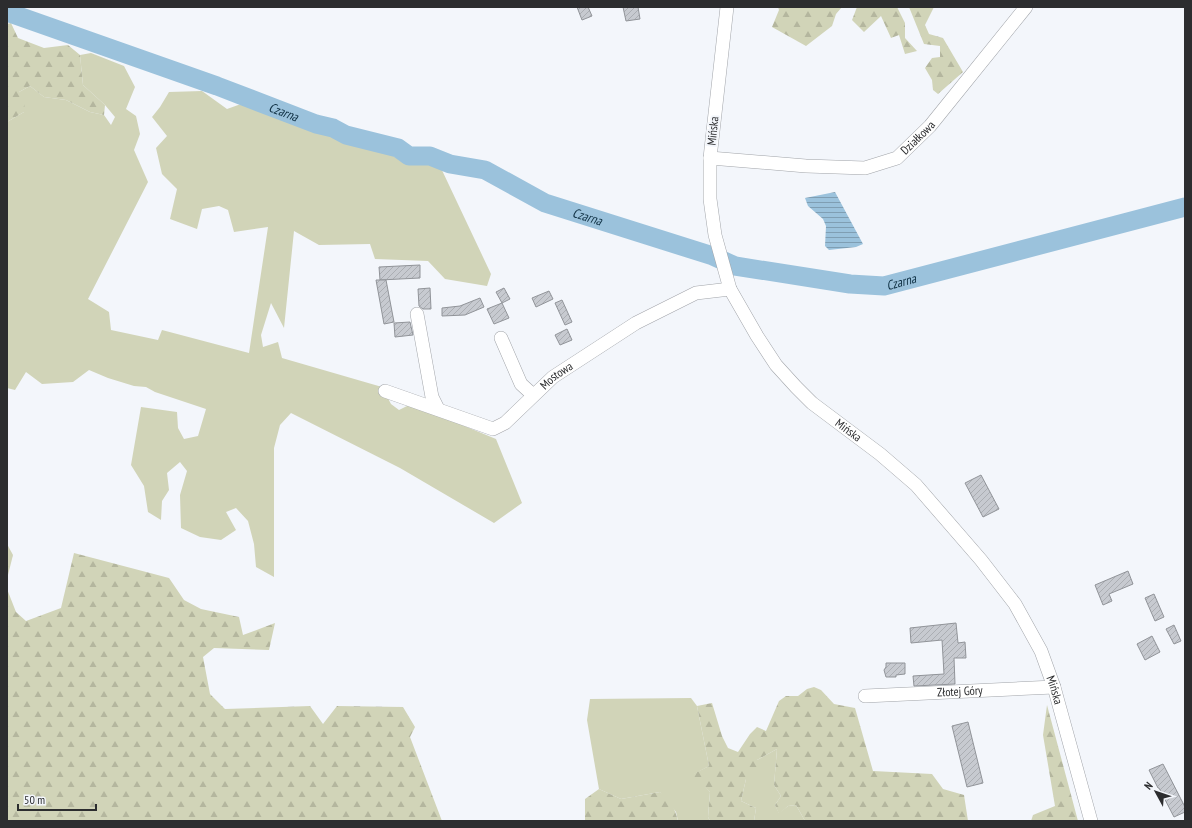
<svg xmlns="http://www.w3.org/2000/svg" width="1192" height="828" viewBox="0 0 1192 828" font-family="'PT Sans Narrow',sans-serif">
<defs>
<pattern id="forest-firs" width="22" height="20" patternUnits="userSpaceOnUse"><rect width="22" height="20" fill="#d1d4b8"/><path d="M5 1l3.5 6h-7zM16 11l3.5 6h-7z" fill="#b4b69e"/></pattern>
<pattern id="water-rules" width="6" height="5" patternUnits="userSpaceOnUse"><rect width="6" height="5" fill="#9bc2dc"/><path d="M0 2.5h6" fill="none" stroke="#7f9eb3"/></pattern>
<pattern id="building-hatch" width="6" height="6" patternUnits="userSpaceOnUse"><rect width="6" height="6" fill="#c7cad0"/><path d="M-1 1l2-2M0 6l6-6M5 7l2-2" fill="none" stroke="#abaeb3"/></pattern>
</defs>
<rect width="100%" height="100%" fill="#f3f6fb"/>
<!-- grass -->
<g fill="#d1d4b8">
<path d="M91,53L124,66L135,87L126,109L136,116L140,134L134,150L148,182L88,299L109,312L111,330L158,340L162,330L249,353L268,227L234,232L228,210L219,206L202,209L197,229L170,219L177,189L162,174L156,148L167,136L152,117L160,107L169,92L202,91L227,109L241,104L304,127L386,151L404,163L421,161L440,166L491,274L487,286L445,279L428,261L375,259L370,244L319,245L294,231L284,328L271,303L261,335L263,347L278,342L282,358L382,387L391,404L399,410L411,404L496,439L522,503L494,523L400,468L291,413L280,425L274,448V577L256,567L254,544L248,521L236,508L226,512L236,530L221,540L200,537L181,528L180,495L187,471L180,462L167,473L169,490L162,501L161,520L148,512L144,486L131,465L141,407L177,412L178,428L184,439L198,436L206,409L155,392L146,387L134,386L108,378L89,370L73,382L42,384L26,372L15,390L7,388V122L24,112L19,92L30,86L44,97L66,100L90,112L104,115L111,125L115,117L105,105L83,85L80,55Z"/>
<path d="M691,698L697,706L709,766L694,774L710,792L708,817L710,821H678L676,812L660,792L621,799L599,789L587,720L590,699Z"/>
<path d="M777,749L774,785L781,796L775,805L779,813L788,806L796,805L805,821H754L756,808L741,801L746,779L757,760Z"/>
</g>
<!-- forest -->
<g fill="url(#forest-firs)">
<path d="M778,7H842L836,14L832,26L806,46L772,27L779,10Z"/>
<path d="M857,7H897L905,23V38L917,51L905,54L899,35L891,38L881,16L864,32L852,20Z"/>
<path d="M909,7H934L925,25L929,34L943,38L963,72L938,94L933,90L932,80L925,68L932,58L940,57V46L924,44Z"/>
<path d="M11,23L18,38L44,48L68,45L80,55L83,85L105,105L104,115L90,112L66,100L44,97L30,86L19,92L25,97L24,112L7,122V24Z"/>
<path d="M7,544L13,555L7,579Z"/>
<path d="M74,553L169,578L184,600L201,609L239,617L243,635L275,623L269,650L214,648L203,657L210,694L225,709L310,706L323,724L337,706L403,707L415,727L410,737L442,821H7V589L16,612L26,621L61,608Z"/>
<path d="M814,687L821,690L834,704L855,708L873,771L932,774L943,789L964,795L968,821H805L796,805L788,806L779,814L775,805L781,796L774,785L777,749L757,760L758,779H746L741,801L756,808L754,821H710L708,817L710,792L704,786L692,781L693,774L709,766L697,706L712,703L722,736L728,748L738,752L750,734L757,727L766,731L779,701L786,696H798L807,689Z"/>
<path d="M1047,705L1078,821H1031L1033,815L1055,806L1043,735Z"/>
<path d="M599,789L621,799L660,792C671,799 675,809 678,821H585V799Z"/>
</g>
<!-- water -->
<path fill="url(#water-rules)" d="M835,192L863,244L856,247L829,250L825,246L826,226L823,219L808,206L805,198Z"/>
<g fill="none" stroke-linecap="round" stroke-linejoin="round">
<!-- river -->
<path stroke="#9bc2dc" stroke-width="19" id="s1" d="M7,12L217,86L316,124L333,128L346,135L398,148L409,156H430L450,164L485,170L545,203L713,256L735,266L850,284L884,286L1185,207"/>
</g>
<!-- building -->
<g fill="url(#building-hatch)" stroke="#919499">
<path d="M577,7H588L592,16L582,20Z"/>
<path d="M623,7H638L640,19L626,21Z"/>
<path d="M420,265V278L380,280L379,267Z"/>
<path d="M376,280H386L394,322L384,324Z"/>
<path d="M430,288L431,309H423L419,306L418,289Z"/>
<path d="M504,288L510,299L502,303L496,292Z"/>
<path d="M549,291L553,299L536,307L532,298Z"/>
<path d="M480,298L484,307L465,315L442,316V308L460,306Z"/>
<path d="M562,300L572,322L565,325L555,303Z"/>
<path d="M502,303L509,318L494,324L487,309Z"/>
<path d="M410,322L413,335L395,337L394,323Z"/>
<path d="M567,329L572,340L560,345L555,335Z"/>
<path d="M981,475L999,509L983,517L965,483Z"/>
<path d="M1128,571L1133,584L1109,594L1112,601L1103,605L1095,585Z"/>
<path d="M1154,594L1164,617L1155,621L1145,598Z"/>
<path d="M956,623L958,643L965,642L966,658H954L955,684L914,686L913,676L944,674L942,640L911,643L910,628Z"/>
<path d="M1174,625L1181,641L1174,644L1166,629Z"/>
<path d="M1152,636L1160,652L1145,660L1137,644Z"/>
<path d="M886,663H905V674L896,675V677H886L884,670L886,667Z"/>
<path d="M968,722L983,783L967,787L952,726Z"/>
<path d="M1163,764L1185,807V812L1174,817L1159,788H1158L1149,770Z"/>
</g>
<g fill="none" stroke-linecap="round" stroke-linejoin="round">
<defs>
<g id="minor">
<path id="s2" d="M727,7L710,158V199L715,235L730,289L757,336L776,365L796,387L812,403L880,454L916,485L981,560L1015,604L1041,651L1054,687L1091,821"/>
<path id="s3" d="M710,158L806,166L865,168L897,158L930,126L1026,7"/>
<path d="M417,314L432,397L438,409"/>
<path d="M501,338L521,384L533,395"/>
<path id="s4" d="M385,391L493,429L505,423L553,377L636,323L696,293L730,289"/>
<path id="s5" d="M865,696L1054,687"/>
</g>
</defs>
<!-- minor casing -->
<use href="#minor" stroke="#a1a4a9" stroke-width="14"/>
<!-- minor -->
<use href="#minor" stroke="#fff" stroke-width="13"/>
</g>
<g text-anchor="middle" stroke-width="4" stroke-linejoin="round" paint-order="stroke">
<!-- street labels -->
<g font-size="12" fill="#2c2d2f" stroke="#f3f6fb">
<text transform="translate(713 131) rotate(-84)" y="4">Mińska</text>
<text dy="4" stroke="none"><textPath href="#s3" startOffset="218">Działkowa</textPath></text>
<text dy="4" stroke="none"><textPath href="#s4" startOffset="198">Mostowa</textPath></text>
<text dy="4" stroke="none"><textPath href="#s2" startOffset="472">Mińska</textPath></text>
<text dy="4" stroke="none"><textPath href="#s2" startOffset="809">Mińska</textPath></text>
<text dy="4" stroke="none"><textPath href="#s5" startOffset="95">Złotej Góry</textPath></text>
</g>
<!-- water labels -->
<g font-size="13" font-style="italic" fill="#0d2e41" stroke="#f3f6fb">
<text dy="5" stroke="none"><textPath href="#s1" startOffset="294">Czarna</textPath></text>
<text dy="5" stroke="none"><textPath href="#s1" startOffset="619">Czarna</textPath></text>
<text dy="5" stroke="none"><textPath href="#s1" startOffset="943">Czarna</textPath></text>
</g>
</g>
<!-- border -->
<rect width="1192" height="828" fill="none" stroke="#2c2d2f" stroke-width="16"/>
<!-- north arrow -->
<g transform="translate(1156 792) rotate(310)" stroke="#f3f6fb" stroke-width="3" paint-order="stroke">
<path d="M0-3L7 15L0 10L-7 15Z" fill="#2c2d2f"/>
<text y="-6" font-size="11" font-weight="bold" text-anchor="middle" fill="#2c2d2f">N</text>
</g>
<!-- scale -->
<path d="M18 804v6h78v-6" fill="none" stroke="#2c2d2f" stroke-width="2"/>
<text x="24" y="804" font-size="12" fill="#2c2d2f" stroke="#f3f6fb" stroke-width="3" paint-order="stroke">50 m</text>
</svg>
